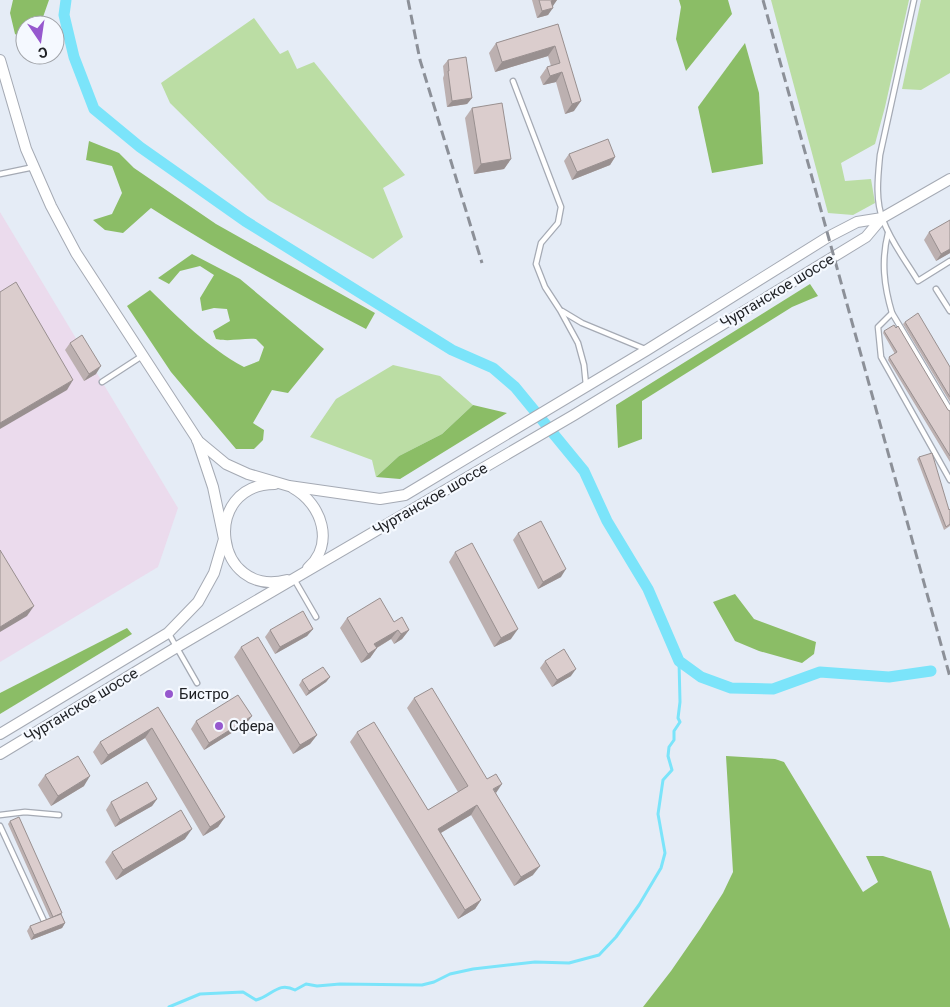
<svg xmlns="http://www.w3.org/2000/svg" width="950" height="1007" viewBox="0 0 950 1007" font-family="Roboto,sans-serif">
<rect width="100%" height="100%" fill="#e5ecf6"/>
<!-- industrial -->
<path fill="#ebdbed" d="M0,212L178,508L158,567L0,662Z"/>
<!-- green -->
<g fill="#bbdda4">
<path d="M771,0H909L885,107L875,144L841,163L845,181L871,179L875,203L853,215L828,213Z"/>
<path d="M921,0H950V73L921,90L902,89Z"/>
<path d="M254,18L280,54L288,50L297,69L314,62L405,175L383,188L403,237L373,259L268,200L170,103L161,83Z"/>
<path d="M393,365L440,376L473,405L442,434L399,456L376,477L372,460L310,437L336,399Z"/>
</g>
<!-- forest -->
<g fill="#8bbd66">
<path d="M13,0H49L43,17L46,25H25V40L15,34L10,13Z"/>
<path d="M679,0H728L732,14L686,71L676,39L681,7Z"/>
<path d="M745,43L759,93L763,164L712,173L698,107Z"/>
<path d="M89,141L119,153L134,168L216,224L375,313L366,329C293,291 221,253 151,208L123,233L105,230L93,220L112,214L122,193L112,166L86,160Z"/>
<path d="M192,254L240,279L324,349L288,393L272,390L253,423L264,430L263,440L254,449H236L171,372L127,306L150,290C180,319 207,347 244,367L259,361L264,347L256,339C242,338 230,342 216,339L213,331L230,321L227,309L214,308L202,311L200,298L214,275L200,266L180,271L169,284L158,278Z"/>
<path d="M810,284L818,296L792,307L642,401V439L618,448L616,405Z"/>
<path d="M473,405L507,413L400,479L376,477L399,456L442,434Z"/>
<path d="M735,594L754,619L816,642L814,654L802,663L759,651L735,641L713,602Z"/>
<path d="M127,628L132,634L0,714V693Z"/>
<path d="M726,756L775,759L784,762L863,892L878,882L866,856H883L931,871L950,929V1007H643L671,971L700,929L723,893L733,872Z"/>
</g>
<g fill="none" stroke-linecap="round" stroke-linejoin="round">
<!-- stream -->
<path stroke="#7be4fa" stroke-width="3" d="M169,1007L200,994L243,992L256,1000C272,996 278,981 295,990L306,984L317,986L340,984L422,985L434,982L450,974L473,969L535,962L569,963L599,955L616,937L639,905L661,868L665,853L658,814L663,780L672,770L668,756L669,747L674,740V731L680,722L678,718L680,702L679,661"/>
<!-- canal -->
<path stroke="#7be4fa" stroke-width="11" d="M66,0L64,15L74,57L94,109L140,147L245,221L452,350L493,368L515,387L584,471L607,521L648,589L679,661L701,677L731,688L773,689L820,672L889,677L931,671"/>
<defs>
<g id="service">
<path d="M914,0L880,155C878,176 875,200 883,220C891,242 906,261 918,281L950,261"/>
<path d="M513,81L561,207L558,223L541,243L536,264L545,287L560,310L578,343L584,365L586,385"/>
<path d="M0,174L34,167"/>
<path d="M888,233C881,261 884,286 892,313L878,327L881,357L950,480"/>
<path d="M936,289L950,311"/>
<path d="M562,311L582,323L645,349"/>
<path d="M892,313L950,410"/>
<path d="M102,382L142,356"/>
<path d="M294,579L316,617"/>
<path d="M169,634L197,683"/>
<path d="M0,815L25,812L59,815"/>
<path d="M0,826L44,921"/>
</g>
<g id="tertiary">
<path d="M0,60L26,149L51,206L76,253L197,439L213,487L224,539L214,573L198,602L168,633L0,734"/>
<path d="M197,440L226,464L248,474L289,486L380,499L405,495L647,350L828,237L857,222L882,218"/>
<path d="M275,484C200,484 214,599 287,580"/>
<path d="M293,488C322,504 335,544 308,568"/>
<path d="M0,754L177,647L574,415L866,237L882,218L950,179"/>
</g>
</defs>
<!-- service casing -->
<use href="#service" stroke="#a5aab4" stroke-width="7"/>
<!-- tertiary casing -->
<use href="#tertiary" stroke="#a5aab4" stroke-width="12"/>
<!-- service -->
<use href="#service" stroke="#fff" stroke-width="4.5"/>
<!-- tertiary -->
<use href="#tertiary" stroke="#fff" stroke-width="10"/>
<!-- rail -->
<g stroke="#8c9098" stroke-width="3" stroke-dasharray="10 5" stroke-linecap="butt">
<path d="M408,0L420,60L482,263"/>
<path d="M763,0L950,677"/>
</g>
</g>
<!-- wall -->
<g fill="#bcb0b0">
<path d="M532,0H557L552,6L548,15L537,18Z"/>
<path d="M558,24L574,111L565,114L556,82L543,85L540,77L547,67L551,66L548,56L495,72L489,53L496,43Z"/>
<path d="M448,60L472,98L467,104L447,107L443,78L444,75L443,66Z"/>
<path d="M472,108L511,159L504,169L474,174L465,118Z"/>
<path d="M569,154L615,157L610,165L572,180L564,161Z"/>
<path d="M950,220V253L936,261L924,240L929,232Z"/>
<path d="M905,322L950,367V402L903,324Z"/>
<path d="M884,331L948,410L950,411V462L888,360L889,357L895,354L883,333Z"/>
<path d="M70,343L96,374L84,381L65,350Z"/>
<path d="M919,457L949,510L950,526L944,530L917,459Z"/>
<path d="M518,533L561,577L538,589L513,540Z"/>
<path d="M455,552L511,639L494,647L449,562Z"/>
<path d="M347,618L394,622L409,630L402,639L394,644L391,639L377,648L370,658L361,663L340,628Z"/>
<path d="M313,629L307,636L275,654L265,637L270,630Z"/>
<path d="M241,647L317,735L310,744L293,754L234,657Z"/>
<path d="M545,661L571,676L552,687L540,668Z"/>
<path d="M330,677L326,682L306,696L299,685L302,680Z"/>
<path d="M414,698L496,793L533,875L514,886L471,815L441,833L481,900L475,909L458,919L350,742L357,732L428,810L458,792L407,708Z"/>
<path d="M158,707L225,817L218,827L203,836L145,738L101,765L93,752L100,742Z"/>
<path d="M196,721L246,724L204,750L191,729Z"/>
<path d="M45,775L84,786L51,806L38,785Z"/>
<path d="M157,799L152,806L115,827L106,810L111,802Z"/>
<path d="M10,821L65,923L62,928L31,940L27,931L30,926L50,918L8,824Z"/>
<path d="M185,839L116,880L105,862L112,852Z"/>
</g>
<!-- shaded-wall -->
<g fill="#999090">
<path d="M554,0H557L553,6L546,8L551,1Z"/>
<path d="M553,8L548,15L537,18L542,11Z"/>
<path d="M555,46L548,56L495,72L502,62Z"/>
<path d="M562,72L556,82L543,85L550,76Z"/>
<path d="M472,98L467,104L447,107L452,101Z"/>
<path d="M581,101L574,111L565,114L572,104Z"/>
<path d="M615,157L610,165L572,180L577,172Z"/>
<path d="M511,159L504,169L474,174L481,164Z"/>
<path d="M950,249V253L936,261L941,254Z"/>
<path d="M101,366L96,374L84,381L89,374Z"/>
<path d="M73,380L67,390L0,429V423Z"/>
<path d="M566,569L561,577L538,589L543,582Z"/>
<path d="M34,606L27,616L0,632V627Z"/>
<path d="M313,629L307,636L275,654L280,647Z"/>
<path d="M518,629L511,639L494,647L501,638Z"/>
<path d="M398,630L391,639L368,653L374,644Z"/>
<path d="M409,630L402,639L394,644L401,634Z"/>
<path d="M377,648L370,658L361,663L368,654Z"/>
<path d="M576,669L571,676L552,687L557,680Z"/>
<path d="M330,677L326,682L306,696L309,691Z"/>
<path d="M252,716L246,724L204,750L209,743Z"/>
<path d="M152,728L145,738L101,765L108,755Z"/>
<path d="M317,735L310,744L293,754L300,745Z"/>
<path d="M90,776L84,786L51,806L58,796Z"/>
<path d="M502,784L496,793L493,789Z"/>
<path d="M157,799L152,806L115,827L120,820Z"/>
<path d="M477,805L471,815L432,838L438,829Z"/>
<path d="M225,817L218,827L203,836L210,827Z"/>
<path d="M192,829L185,839L116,880L123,870Z"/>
<path d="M540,866L533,875L514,886L521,877Z"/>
<path d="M481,900L475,909L458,919L465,910Z"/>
<path d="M65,923L62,928L31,940L34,935Z"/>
</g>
<!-- building -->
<g fill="#dbcdcd" stroke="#999090">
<path d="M539,0H554L551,1L553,8L542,11Z"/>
<path d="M558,24L581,101L572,104L562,72L550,76L547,67L560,63L555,46L502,62L496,43Z"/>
<path d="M466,57L472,98L452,101L448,71H449L448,60Z"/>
<path d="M502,103L511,159L481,164L472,108Z"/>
<path d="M608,139L615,157L577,172L569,154Z"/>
<path d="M950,220V249L941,254L929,232Z"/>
<path d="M16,282L73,380L0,423V292Z"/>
<path d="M918,313L950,367V397L905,322Z"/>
<path d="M894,325L896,328L898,326L948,410L950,411V456L889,357L897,352L884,331Z"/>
<path d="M82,335L101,366L89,374L70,343Z"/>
<path d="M932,453L949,510L950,509V524L946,527L919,457Z"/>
<path d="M541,521L566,569L543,582L518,533Z"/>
<path d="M472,543L518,629L501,638L455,552Z"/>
<path d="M0,550L34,606L0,627Z"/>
<path d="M380,598L394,622L402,617L409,630L401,634L398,630L374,644L377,648L368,654L347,618Z"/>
<path d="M303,611L313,629L280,647L270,630Z"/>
<path d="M258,637L317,735L300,745L241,647Z"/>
<path d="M564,649L576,669L557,680L545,661Z"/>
<path d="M323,667L330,677L309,691L302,680Z"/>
<path d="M432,688L487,779L496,774L502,784L493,789L540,866L521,877L477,805L438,829L481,900L465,910L357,732L374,722L428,810L468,786L414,698Z"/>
<path d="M238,695L252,716L209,743L196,721Z"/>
<path d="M158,707L225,817L210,827L152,728L108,755L100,742Z"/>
<path d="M78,756L90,776L58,796L45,775Z"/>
<path d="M147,782L157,799L120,820L111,802Z"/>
<path d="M181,810L192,829L123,870L112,852Z"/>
<path d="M19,817L62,913L53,917L10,821Z"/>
<path d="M61,914L65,923L34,935L30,926Z"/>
</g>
<!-- markers -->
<g fill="#9658ce" stroke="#f5f9ff" stroke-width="2">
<circle cx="169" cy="694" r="5"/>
<circle cx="219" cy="726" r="5"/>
</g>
<g text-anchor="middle" stroke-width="4.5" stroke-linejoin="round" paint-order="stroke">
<!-- street labels -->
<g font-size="15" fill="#202226" stroke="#f5f9ff">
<text transform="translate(777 291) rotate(-31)" y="5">Чуртанское шоссе</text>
<text transform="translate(430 499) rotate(-30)" y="5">Чуртанское шоссе</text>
<text transform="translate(81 705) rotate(-31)" y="5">Чуртанское шоссе</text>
</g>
<!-- poi labels -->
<g font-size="15" fill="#202226" stroke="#f5f9ff" text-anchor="start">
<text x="179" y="699">Бистро</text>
<text x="229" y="731">Сфера</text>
</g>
</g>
<!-- north arrow -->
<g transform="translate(40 40) rotate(167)"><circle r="24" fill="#f5f9ff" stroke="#a0a3a8"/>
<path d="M0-4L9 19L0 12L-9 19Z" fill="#9658ce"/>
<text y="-8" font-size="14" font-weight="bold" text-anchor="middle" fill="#202226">С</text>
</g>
</svg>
